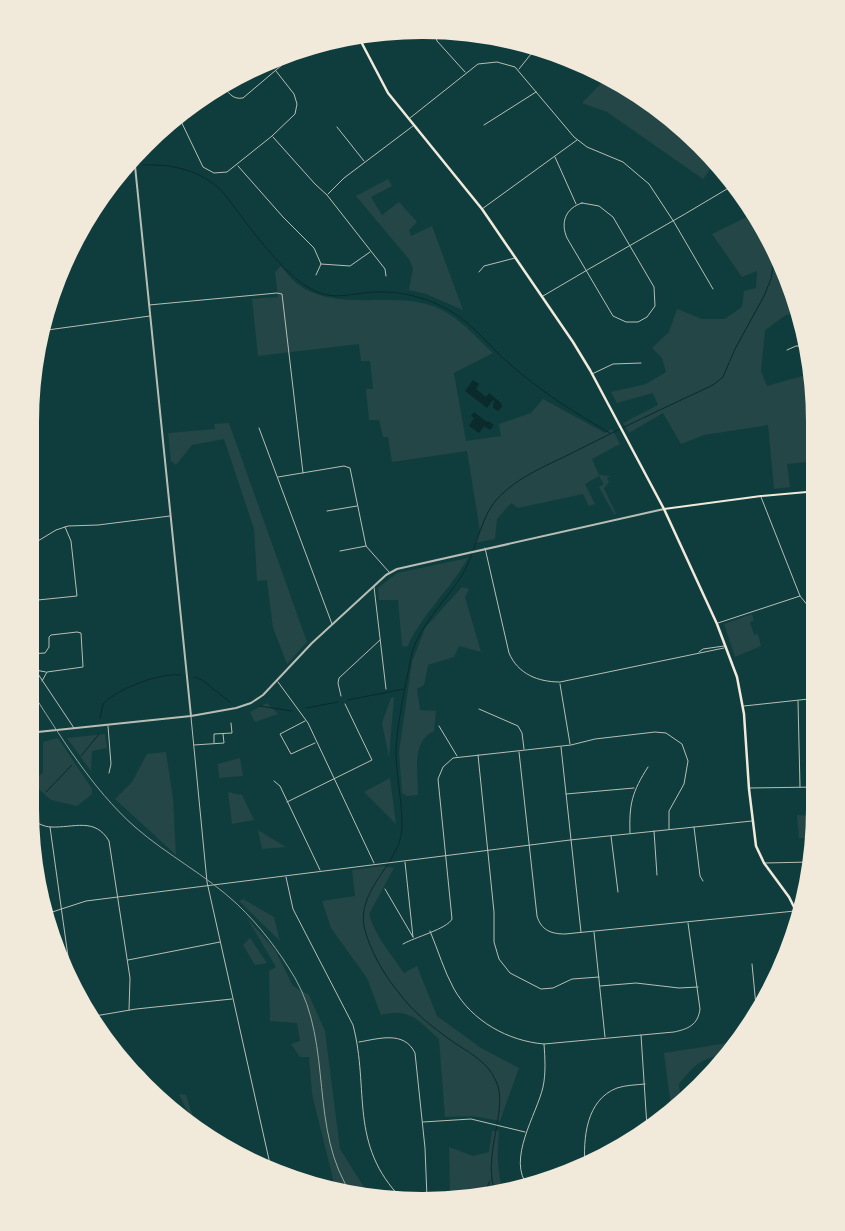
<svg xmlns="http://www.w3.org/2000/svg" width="845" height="1231" viewBox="0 0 845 1231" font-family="'Archivo Narrow',sans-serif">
<rect width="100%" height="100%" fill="#0f3d3e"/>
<!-- green -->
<g fill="#244646">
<path d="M608,76C651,99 691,128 719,168H711L703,179L607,112L582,103Z"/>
<path d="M388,179L392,186L371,197L382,215L399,202L417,222L409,230L411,236L432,226L463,310L426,294L409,290L413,268L409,259L356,196Z"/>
<path d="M752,213L777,248L799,313L786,315L765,330L761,371L767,386L813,373L818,423L817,482L810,483L807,462L787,464L790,487L774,489L768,425L704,435L681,444L663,413L629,433L623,423L658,405L653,393L617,403L611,392L646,384L666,372L662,358L652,348L669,332L677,309L702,319H725L742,307L744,291L756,288L757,271L742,277L712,234L751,215Z"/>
<path d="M281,266C286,272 292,281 299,285C336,311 385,293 426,304C454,311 473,334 493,353L454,373L466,441L501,436L499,424L531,413L543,399L605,433L612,429L620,444L592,459L599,475L610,476L607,478L609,482L604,488L616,514H614L599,487L604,484L599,476L585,484L595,504L589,506L583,494L518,508L511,503L497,519L495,539L475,543L480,531L467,451L392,462L388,437H383L379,420H369L366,389H373L370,361H361L359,344L258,356L252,299L278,297L275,272Z"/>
<path d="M229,423L307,642L287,664L273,628L267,580L257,581L254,529L224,439L192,445L176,465L171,461L168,433L215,429L214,424Z"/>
<path d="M468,558C450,590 422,614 407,647L402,646L398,600H379L378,588L397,573Z"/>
<path d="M462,587L469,589L465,597L481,652L459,646L454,657L428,665L424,685L417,689L420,710L436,711L434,731C411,741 418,773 418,795L407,796L402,793L399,752L412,662L425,628Z"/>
<path d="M752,614L754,621L750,622L754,635L758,634L761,646L735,657L724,624Z"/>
<path d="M394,697L389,757L382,723L391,698Z"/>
<path d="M267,703L278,714L255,722L250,712Z"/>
<path d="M105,734L107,748L92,751L91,771L67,738Z"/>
<path d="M58,738L92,789V794L77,806L51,800L30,781L43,773V742Z"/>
<path d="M166,752L173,798L176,855L115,799L132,782L147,754Z"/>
<path d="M240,758L243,776L219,778L218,764Z"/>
<path d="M390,778L396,824L364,792Z"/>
<path d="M228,792L242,795L254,820L232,824Z"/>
<path d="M797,815L817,816L815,838H799Z"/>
<path d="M258,830L286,847L262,849Z"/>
<path d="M383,866L394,868L369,914C375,936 391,954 404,973L417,966L437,1016L481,1048L519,1068L500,1121L473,1116L445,1117L439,1039C417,1020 412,1008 381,1015L367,978L331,928L322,901L355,896L352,870Z"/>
<path d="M243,899L274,917L280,941L239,901Z"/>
<path d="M247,918L275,950L293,986L309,995L325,1031L340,1149L372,1200L338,1191L335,1187L312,1094L309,1057H300L291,1044L300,1041L297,1023L270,1021L269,971L276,967Z"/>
<path d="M250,938L267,963L255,965L243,945Z"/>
<path d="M734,1042L735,1047L729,1055C703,1056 695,1064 679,1084L681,1101L671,1106L664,1053Z"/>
<path d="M179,1094L186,1095L196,1126L188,1121L187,1111Z"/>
<path d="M492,1131H499C497,1152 497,1174 504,1194L458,1197L450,1190L449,1147L473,1156L489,1152Z"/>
</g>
<!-- water -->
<g fill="#0a2a2b">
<path d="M473,380L479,384L476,389L486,397L489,393L501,403L502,407L498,411L493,408L494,399L487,408L465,391Z"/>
<path d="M474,412L487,422L488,421L494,425L490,430L484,426L479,433L469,426L474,418L471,416Z"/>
</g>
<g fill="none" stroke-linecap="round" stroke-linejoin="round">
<!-- stream -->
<g stroke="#0a2a2b" stroke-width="1">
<path d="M143,165C173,164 199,170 221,190C245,219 287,285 323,294C341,299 358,292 376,292C399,291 425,297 445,308C470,321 485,341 505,360C540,391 570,410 610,433"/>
<path d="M126,167H129"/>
<path d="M194,677L202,680L230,702"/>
<path d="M348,700L404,689"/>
<path d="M260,706L292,711"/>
<path d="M306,708L338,702"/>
<path d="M100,718L103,704C117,689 160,672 181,675"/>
<path d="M81,756L99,734"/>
<path d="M46,792L72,765"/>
<path d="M497,1196C479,1160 510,1109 496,1081C487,1060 467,1052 449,1039C431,1026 412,1011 399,993C384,975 369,949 364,926C358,893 391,869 400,840C406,819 396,778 396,753C397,720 406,685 412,652C422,622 444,603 461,577C475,555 479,524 493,504C512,479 546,466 572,453C619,429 666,407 713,385L723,377L735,349L764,296L771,279L774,261L770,238"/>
<path d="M476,1197L486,1189L490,1181"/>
</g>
<!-- minor -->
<g stroke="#b8beb3" stroke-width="1">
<path d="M433,29L437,41L465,72"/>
<path d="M519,69L531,54L542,48"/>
<path d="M222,84C228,92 232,100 243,98L302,48"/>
<path d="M178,115L203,167L214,173L227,172L272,136L295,114L297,104L294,94L276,71"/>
<path d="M410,118L478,64L497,62L515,67L574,137L587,147L623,162L649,184L674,222L713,289"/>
<path d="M484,125L536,92"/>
<path d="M337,127L364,161"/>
<path d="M273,137L315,184L327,195L385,269L386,276"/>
<path d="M555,157L576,204"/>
<path d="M238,166L283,217L314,248L321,264L316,275"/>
<path d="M715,170L725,176"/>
<path d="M328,194L344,178L413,126"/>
<path d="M582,203L599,206L613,217L654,287L655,306L647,317L638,322H626L613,316L567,238C560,222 566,208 582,203Z"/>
<path d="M482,209L577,140"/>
<path d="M321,264L350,266L370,252"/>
<path d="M479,272L484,266L515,258"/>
<path d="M543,296C606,258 670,224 732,186"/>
<path d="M149,305L277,293L282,294L303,473"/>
<path d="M40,331L150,316"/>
<path d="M787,350L796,346H810"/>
<path d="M592,374L613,364L641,363"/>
<path d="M259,428L332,624"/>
<path d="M278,477L344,466L350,468L366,546L389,572"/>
<path d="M761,497L800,596L818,618"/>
<path d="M327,511L357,506"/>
<path d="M813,542L818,540"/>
<path d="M28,547L56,530L68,526L98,525L170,516"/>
<path d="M485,548L509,653C518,674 538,682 560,682L724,648"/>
<path d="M340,551L366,546"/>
<path d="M374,587L386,689"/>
<path d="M28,601L77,596L71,541L65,527"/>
<path d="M718,623L800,596"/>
<path d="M699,652L703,649L724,646"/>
<path d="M28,654L45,653L49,647V637L51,635L77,632L81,633L83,667L47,672L42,681"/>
<path d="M28,659L74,728"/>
<path d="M35,670L46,672"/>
<path d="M278,682L308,723L374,863"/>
<path d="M560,684L570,744"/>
<path d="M341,696L338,683L339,678L380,640"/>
<path d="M798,701L800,787"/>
<path d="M744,706L818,698"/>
<path d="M479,709L518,726L522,733L524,749"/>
<path d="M191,717L207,882L272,1173"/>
<path d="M305,721L280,734L291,754L315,743"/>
<path d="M108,726L111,764L109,773"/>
<path d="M439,726L457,756"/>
<path d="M214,743V734L232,733L231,723"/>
<path d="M194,745L224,743L223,734"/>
<path d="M561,747L581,932"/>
<path d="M519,752L537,916C541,930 551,934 565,934L795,911"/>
<path d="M478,755L494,912V942L499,959L510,973L541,989L553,988L572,979L599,977"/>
<path d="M274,781L280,786L320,870"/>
<path d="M750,788L818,787"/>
<path d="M566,794L634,788"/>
<path d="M287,802L372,760L345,704"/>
<path d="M29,818C35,822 44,827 51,827C74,828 95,817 109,841L130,978L129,1010"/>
<path d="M50,827L71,978"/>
<path d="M694,827L700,876L703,881"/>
<path d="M654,831L657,875"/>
<path d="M630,833C629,804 632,792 648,767"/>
<path d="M611,836L618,892"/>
<path d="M405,862L413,937"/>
<path d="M765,863L812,862"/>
<path d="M286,877L293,909L353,1025C370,1090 348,1144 402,1199"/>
<path d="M385,889L413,937"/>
<path d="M43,915L86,901L570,840L752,821"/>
<path d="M430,931C438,950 444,971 454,989C472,1021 508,1041 544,1044L674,1032C688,1029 698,1025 700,1009L688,923"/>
<path d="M594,932L605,1037"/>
<path d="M403,944C415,937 447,929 452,919L438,779L443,767L453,758L571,745L595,739L655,732L666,733L682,744L688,761L684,784L669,811V829"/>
<path d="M128,960L220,942"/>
<path d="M752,964L757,1016"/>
<path d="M600,986L636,983L679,988L698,987"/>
<path d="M757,1000H766"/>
<path d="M89,1017L136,1009L232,999"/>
<path d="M641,1035L647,1127"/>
<path d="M359,1042C378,1039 404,1030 415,1053L425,1148L427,1198"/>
<path d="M130,1069L139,1068C149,1076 150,1083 152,1094"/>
<path d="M423,1122L471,1119L525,1132"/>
<path d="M585,1167C583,1138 586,1100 617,1088C626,1085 636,1085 645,1084"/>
<path d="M300,1181H303"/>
<path d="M528,1186C506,1160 537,1114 543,1087C546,1073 545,1058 544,1044"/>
</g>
<!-- tertiary -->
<g stroke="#b8beb3" stroke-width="2">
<path d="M134,156L191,716"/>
<path d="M28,733L191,716L236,708L251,703L263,695L312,643L386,575L397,569L664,509"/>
</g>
<!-- secondary -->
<path stroke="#f1e9da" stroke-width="2" d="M664,509L761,496L818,491"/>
<!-- primary -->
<path stroke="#f1e9da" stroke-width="2.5" d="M357,34L388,93L482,209L573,342L590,370L664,509L717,624L737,677L744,714L749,789L756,846L764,863L789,897L800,919"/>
<!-- rail -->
<path stroke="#97a49c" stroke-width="1" d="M28,686C60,735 91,788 135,827C167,855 206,875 237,904C260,926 279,951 295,978C334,1046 308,1130 352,1195"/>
</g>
<!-- crop -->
<path d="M0 0H845V1231H0ZM422 36H423A386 386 0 0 1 809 422V809A386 386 0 0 1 423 1195H422A386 386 0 0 1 36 809V422A386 386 0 0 1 422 36Z" fill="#f1e9da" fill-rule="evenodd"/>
<path fill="none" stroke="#f1e9da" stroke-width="6" d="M422 36H423A386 386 0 0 1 809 422V809A386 386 0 0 1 423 1195H422A386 386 0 0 1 36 809V422A386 386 0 0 1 422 36Z"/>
</svg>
